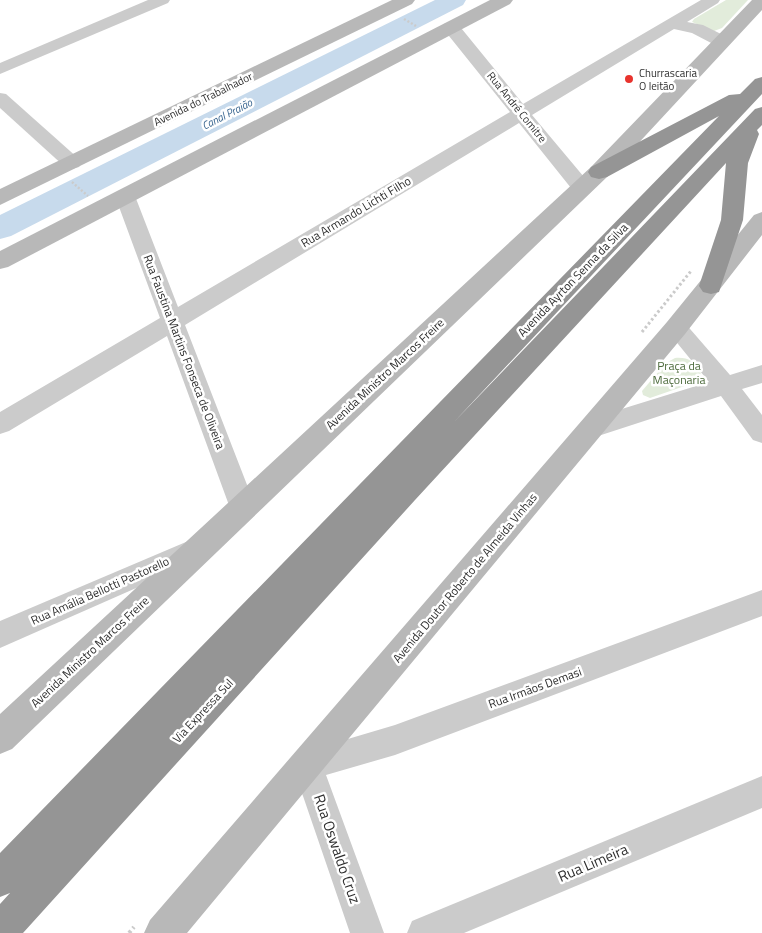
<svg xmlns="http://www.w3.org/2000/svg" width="762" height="933" viewBox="0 0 762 933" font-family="'Titillium Web',sans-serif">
<rect width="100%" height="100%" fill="#fff"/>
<!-- green -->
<g fill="#e2ecdb">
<path d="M726,0H748L722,28L714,31L692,22L694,19Z"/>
<path d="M675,358C688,357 693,361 701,371L699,381L650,398L643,395L642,391L666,363Z"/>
</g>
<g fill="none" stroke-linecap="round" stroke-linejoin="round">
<!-- river -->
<path fill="#c7daec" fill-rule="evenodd" d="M435,0H466L463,5L11,236L0,239V215Z"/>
<!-- path-far2 -->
<g stroke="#cbcbcb" stroke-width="2.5" stroke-dasharray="2 2" stroke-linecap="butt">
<path d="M404,19L416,26"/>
<path d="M72,182L88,196"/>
</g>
<!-- path-far1 -->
<path stroke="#cbcbcb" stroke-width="3" stroke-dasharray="2.5 2.5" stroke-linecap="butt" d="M642,332L691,271"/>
<!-- path -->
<path stroke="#cbcbcb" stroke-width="4" stroke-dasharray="3 3" stroke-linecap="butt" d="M129,933L134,927"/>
<!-- street -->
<g fill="#cbcbcb" fill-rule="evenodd">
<path d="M148,0H170L168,3L0,74V63Z"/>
<path d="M701,0H720L718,3L687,22L703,25L727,37L729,41L727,45H715L692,33L674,29L532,115L589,183L592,188L589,193L582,194L575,193L519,123L185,325L256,508L252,516L243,519L234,516L230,508L167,336L9,431L0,434V412L160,318L115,196L118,191L125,189L132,191L135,196L178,307L510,112L445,31L443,27L445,23H457L523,104Z"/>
<path d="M0,93L6,94L79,159L82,163L79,167L72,169L65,167L0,108Z"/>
<path d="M676,320L684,322L730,375L762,365V383L742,389L762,415V443L753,440L721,396L592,438L583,435L580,428L583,421L709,382L665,328L668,322Z"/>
<path d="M193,539L202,543L206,551L202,559L0,648V621Z"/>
<path d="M762,590V616L395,755L326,775L384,933H350L303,796L290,766L294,755L395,725Z"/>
<path d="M762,776V808L464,933H407L412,921Z"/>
</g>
<!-- secondary -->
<g fill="#b8b8b8" fill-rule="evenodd">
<path d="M392,0H415L412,4L0,205V189Z"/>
<path d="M490,0H513L510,4L8,267L0,269V251Z"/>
<path d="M752,0H762V10L607,177L12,749L0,754V714L591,167Z"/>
<path d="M762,212V235L685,334L187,933H144L150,920L667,322L754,215Z"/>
</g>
<!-- highway -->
<path fill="#959595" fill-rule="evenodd" d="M762,77V94L453,423L755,109L762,107V125L757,130L759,134L748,163L743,220L719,292L711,294L703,292L699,286L721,220L726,163L415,500L23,933H0V904L10,893L0,897V853L719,116L607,177L599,179L591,177L588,172L591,167L729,95L740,94L755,79Z"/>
</g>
<!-- markers -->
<circle fill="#e8332d" stroke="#fff" stroke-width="2" cx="629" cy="79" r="5"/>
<g text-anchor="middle" stroke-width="5" stroke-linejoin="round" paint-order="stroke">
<!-- far-poi labels -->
<g font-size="11" fill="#2e2e2e" stroke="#fff" text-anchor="start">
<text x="639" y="77">Churrascaria<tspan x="639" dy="13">O leitão</tspan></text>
</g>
<!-- far-street labels -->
<g font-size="11" fill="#2e2e2e" stroke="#fff">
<text transform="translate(203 99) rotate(-26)" y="4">Avenida do Trabalhador</text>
<text transform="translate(517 107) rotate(51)" y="4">Rua André Comitre</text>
</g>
<!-- far-water labels -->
<g font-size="11" font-style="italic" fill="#3b6791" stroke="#fff">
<text transform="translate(227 114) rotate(-27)" y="4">Canal Praião</text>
</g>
<!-- street labels -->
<g font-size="12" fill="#2e2e2e" stroke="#fff">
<text transform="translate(356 212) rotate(-31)" y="4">Rua Armando Lichti Filho</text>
<text transform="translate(573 280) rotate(-46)" y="4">Avenida Ayrton Senna da Silva</text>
<text transform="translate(184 352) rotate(69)" y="4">Rua Faustina Martins Fonseca de Oliveira</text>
<text transform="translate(385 374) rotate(-43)" y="4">Avenida Ministro Marcos Freire</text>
<text transform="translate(465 578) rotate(-50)" y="4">Avenida Doutor Roberto de Almeida Vinhas</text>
<text transform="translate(100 591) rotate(-24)" y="4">Rua Amália Bellotti Pastorello</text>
<text transform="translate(90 652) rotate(-43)" y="4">Avenida Ministro Marcos Freire</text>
<text transform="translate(535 688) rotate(-20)" y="4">Rua Irmãos Demasi</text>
<text transform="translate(203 711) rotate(-47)" y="4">Via Expressa Sul</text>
</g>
<!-- park labels -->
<g font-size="12" fill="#4c6a3b" stroke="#fff">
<text x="679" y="370">Praça da<tspan x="679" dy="14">Maçonaria</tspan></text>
</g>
<!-- near-street labels -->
<g font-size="15" fill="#2e2e2e" stroke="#fff">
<text transform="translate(337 849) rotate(71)" y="5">Rua Oswaldo Cruz</text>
<text transform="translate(593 863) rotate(-23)" y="5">Rua Limeira</text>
</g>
</g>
</svg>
